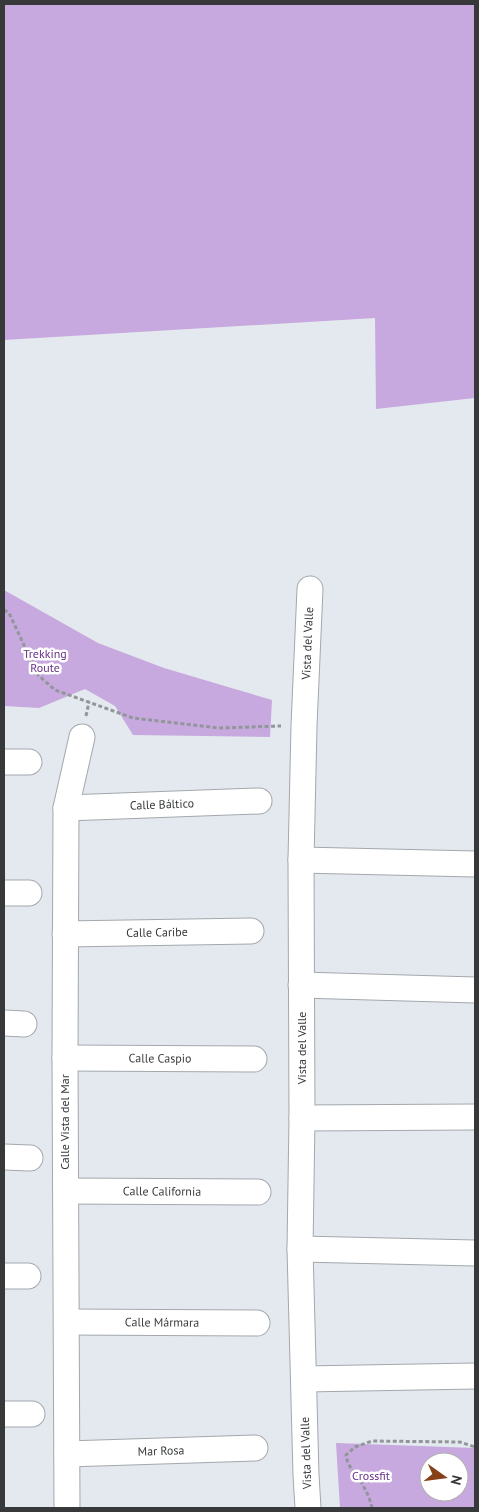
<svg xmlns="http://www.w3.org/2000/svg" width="479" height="1512" viewBox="0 0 479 1512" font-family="'PT Sans',sans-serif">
<rect width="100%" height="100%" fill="#e3e9ee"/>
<!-- green -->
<g fill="#c7a9df" fill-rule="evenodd">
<path d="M4,4H475V398L376,409L375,318L4,340Z"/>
<path d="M4,590L98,643L164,668L272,700L270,737L133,735L115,706L85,689L39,708L4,706Z"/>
<path d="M336,1443L475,1448V1508H340ZM429,1462H459V1492H429Z"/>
</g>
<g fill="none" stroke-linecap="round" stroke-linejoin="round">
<defs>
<g id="street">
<path d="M4,762H29"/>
<path id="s1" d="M66,808L259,801"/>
<path d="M301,860L475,864"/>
<path d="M4,893H29"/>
<path id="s2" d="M65,934L251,931"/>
<path d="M301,985L475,990"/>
<path d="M4,1023L24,1024"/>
<path id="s3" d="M65,1058L254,1059"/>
<path d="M302,1118L475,1117"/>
<path d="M4,1157L30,1158"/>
<path id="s4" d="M66,1191L258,1192"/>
<path d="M300,1249L475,1253"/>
<path d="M4,1276H28"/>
<path id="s5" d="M67,1322L257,1323"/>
<path d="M304,1379L475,1376"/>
<path d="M4,1414H32"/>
<path id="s6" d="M67,1454L255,1448"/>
<path d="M67,1508L65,1058L66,808L82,737"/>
<path id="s7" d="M308,1508L306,1475L300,1249L302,1118L301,860L304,726L310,589"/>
</g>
</defs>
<!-- street casing -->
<use href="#street" stroke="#a3a8ad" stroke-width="27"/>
<!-- path -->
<g stroke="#92969a" stroke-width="3" stroke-dasharray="4 2.5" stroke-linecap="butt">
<path d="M4,610L9,613L38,675L55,690L133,718L219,728L281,726"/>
<path d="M86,716L89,702"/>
<path d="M372,1508C370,1498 365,1488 359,1479C352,1469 348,1467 346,1455L355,1447L372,1441L460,1442L475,1447"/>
</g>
<!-- street -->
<use href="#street" stroke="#fff" stroke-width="25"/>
</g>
<g text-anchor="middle" stroke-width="5" stroke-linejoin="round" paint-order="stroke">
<!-- street labels -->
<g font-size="12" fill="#36383a" stroke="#fff">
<text dy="4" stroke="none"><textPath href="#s7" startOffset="865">Vista del Valle</textPath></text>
<text dy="4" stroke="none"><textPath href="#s1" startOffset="96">Calle Báltico</textPath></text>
<text dy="4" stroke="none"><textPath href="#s2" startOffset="92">Calle Caribe</textPath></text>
<text transform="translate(302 1048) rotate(-90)" y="4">Vista del Valle</text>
<text dy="4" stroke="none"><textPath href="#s3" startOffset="95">Calle Caspio</textPath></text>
<text transform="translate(65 1122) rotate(-90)" y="4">Calle Vista del Mar</text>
<text dy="4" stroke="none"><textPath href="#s4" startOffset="96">Calle California</textPath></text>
<text dy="4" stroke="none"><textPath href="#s5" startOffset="95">Calle Mármara</textPath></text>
<text dy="4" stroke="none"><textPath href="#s6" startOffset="94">Mar Rosa</textPath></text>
<text transform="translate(306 1453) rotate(-92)" y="4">Vista del Valle</text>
</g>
<!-- park labels -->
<g font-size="12" fill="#663187" stroke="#fff">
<text x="45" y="658">Trekking<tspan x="45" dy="14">Route</tspan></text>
<text x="371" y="1480">Crossfit</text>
</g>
</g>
<!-- border -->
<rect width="479" height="1512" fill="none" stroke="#36383a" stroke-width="10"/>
<!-- north arrow -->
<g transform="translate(444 1477) rotate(104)"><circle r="24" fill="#ffffff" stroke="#afafb0"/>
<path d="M0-4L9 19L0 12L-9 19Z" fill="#864216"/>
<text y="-8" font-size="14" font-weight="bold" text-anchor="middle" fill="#36383a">N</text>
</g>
</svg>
